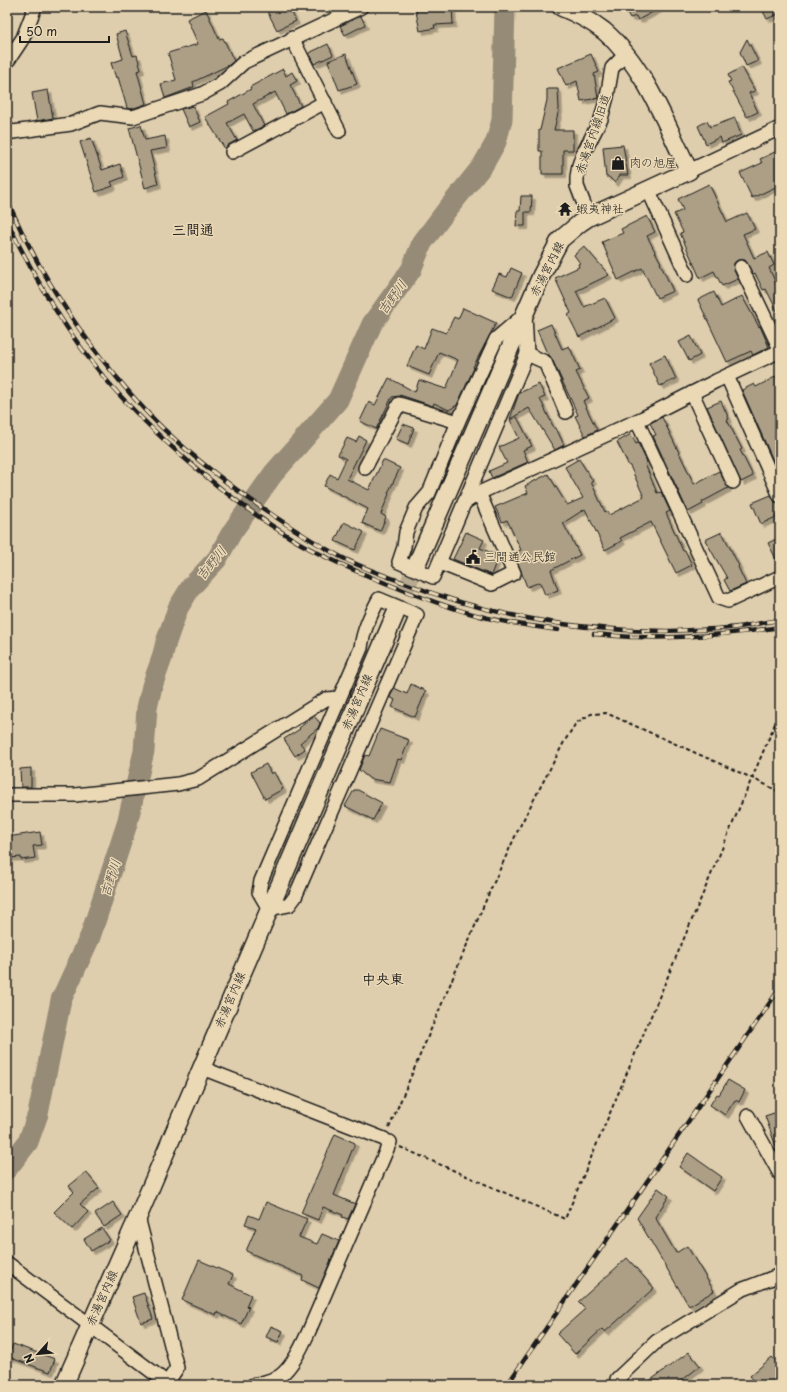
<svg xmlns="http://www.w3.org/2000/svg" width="787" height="1392" viewBox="0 0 787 1392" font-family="'Playpen Sans','Klee One',sans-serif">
<defs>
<filter id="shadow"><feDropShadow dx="3.5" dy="3.5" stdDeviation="0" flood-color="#0004"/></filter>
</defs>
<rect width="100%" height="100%" fill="#dfcead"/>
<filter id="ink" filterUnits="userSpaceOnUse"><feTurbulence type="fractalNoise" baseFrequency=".025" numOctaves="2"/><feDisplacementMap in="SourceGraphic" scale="8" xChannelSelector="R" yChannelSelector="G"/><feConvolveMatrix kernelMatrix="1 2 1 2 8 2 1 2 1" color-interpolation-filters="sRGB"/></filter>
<g filter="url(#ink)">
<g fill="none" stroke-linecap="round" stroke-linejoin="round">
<!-- river -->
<path stroke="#968b77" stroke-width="21" d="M7,1169L28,1142L38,1114L61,1000L90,937L127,824L144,751L147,708L152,686L162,658L166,642L178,608L191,587L217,559L232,532L273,474L338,400L372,324L411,270L422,243L446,211L483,165L496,142L502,120L505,7"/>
</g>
<!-- building -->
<g fill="#ac9f86" stroke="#1c1c1c" filter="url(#shadow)">
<path d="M265,7H289L296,21L277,30Z"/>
<path d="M415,7H452L453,24L434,25L435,28L420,31Z"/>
<path d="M631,7H662L638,20L636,16L630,18L626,11Z"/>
<path d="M761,7H780V13L767,19Z"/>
<path d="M206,10L219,39L223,38L234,61L229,65L193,82L194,87L165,98L161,84L176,80L168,53L198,44L187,19Z"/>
<path d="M361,16L365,25L345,35L340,26Z"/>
<path d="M125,31L133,56L137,55L141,70L137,71L146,104L131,109L127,108L118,77L116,78L111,63L123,59L116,34Z"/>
<path d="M747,39L758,61L746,66L740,52Z"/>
<path d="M328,44L333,55L314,64L309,53Z"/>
<path d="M346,54L357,84L339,90L328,61Z"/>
<path d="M591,54L599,72L594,74L598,98L581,101L577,81L566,86L558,68Z"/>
<path d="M742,67L755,91L749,93L758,112L747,117L728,82L731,81L728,75Z"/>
<path d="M283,69L286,76L292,72L297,81L290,85L301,106L286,114L275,92L253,104L264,126L253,131L244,114L227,123L237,140L228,145L225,149L205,117L229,104L228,102L251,89L250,87Z"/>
<path d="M547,89H558L559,109L554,130H573V150H563V174H542V151H539V130H540L547,100Z"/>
<path d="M48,90L53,118L37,121L32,93Z"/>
<path d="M193,106L200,122L189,127L181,109Z"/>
<path d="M735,118L741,135L722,143L720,137L706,144L698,126L707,121L710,127Z"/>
<path d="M141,125L145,140L165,136L167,148L150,151L158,184L145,188L129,128Z"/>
<path d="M91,138L102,170L120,164L124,177L111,182L113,186L96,192L80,142Z"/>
<path d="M623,145L628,175H620L615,183L609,177H606L603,147Z"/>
<path d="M777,151L780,157V185L752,198L740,173L762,163L760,159Z"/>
<path d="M709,184L727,222L747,213L755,229L743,234L754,258L768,252L774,265L769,268L778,288L780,286V317L766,289L763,290L755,273L753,274L745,260H738L734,263V270L738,279L722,286L714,271L700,278L680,233L683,232L674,214L683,210L678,199Z"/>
<path d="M521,196H532L531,212H525V226H516L517,211H520Z"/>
<path d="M647,216L655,232L647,236L661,263H660L673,291L657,298L642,268L618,280L602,242L623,233L621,229Z"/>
<path d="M584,246L609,275L576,291L584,307L605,298L615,318L579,337L568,315L571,313L555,278L579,267L578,264L580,263L574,255Z"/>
<path d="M511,268L522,273L512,297L492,289L499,274L507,277Z"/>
<path d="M714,292L721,307L742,296L759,327L760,326L769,347L753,355L751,351L727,362L698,300Z"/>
<path d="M463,308L496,323L473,367L474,368L457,405L449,410L434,403L433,406L400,395L399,396L392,397L376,429L360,421L369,402L375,405L389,378L415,392L419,380L446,389L458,360L439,352L429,375L407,366L416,345L424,349L432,328L446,333L454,317L458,319Z"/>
<path d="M551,324L562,349L569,346L580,370L576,372L589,398L583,401L597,430L585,436L575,416L578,415L552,359L546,351L537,330Z"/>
<path d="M691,336L700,355L689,361L679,342Z"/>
<path d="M665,355L676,379L660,386L649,363Z"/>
<path d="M777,376L780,381V476L742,390L754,384L756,387Z"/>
<path d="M539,384L545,397L540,399L554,428H556L564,445L555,450L529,408L510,419L519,393Z"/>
<path d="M721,401L729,419L727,420L742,449L740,450L753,476L741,482L707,407Z"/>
<path d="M517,417L532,446L523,450L528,462L492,478L489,471L507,463L499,447L519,438L510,420Z"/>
<path d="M662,417L694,484L719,471L728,488L702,502L703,504L688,512L653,436L656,435L650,423Z"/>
<path d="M403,424L414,428L408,444L396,439Z"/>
<path d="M631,434L636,444L638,443L647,462L645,464L657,493L661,492L670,511L666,513L683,551L685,550L692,565L676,573L651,522L620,538L622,541L605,550L585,509L563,523L580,555L551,570L558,590L545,595L540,582L527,587L514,553L521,550L507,520L502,522L495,507L528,493L525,486L548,474L567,505L583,498L565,467L579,459L593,481L591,482L605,512L607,511L609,515L644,497L630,466H629L617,442Z"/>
<path d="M359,436L366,440L347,479L369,490L383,460L400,468L388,493L389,494L381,514L386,517L380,531L362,523L368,509L324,486L330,474L337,478L346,459L338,455L347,438L356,442Z"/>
<path d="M771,495L775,502L780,504V515L761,524L752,503Z"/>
<path d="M344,522L364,532L355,550L335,541Z"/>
<path d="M466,532L484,540L480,548L497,555L498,557L491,575L453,559Z"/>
<path d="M722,532L739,566L738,567L746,584L730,591L724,580L727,578L705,540Z"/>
<path d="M780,537V567L768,543Z"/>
<path d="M411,684L426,691L415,717L392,707L395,700L390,697L394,688L407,694Z"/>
<path d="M314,716L320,723L318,728L300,743L305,749L295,756L284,739L300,729L299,728Z"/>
<path d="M380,729L409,740L401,760L398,759L390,782L370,779L359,770L365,755L369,756Z"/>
<path d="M266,764L271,774L274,772L283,789L265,799L251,772Z"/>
<path d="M31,768V787H21L20,769Z"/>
<path d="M354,790H358L382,803L373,820L345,806Z"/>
<path d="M40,832L42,845L33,846L35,858L21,860V857L7,858V837Z"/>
<path d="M728,1080L745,1090L739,1102L735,1100L725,1115L710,1105L717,1094L719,1095Z"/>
<path d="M780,1111V1155H779L765,1116Z"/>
<path d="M335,1134L355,1143L334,1195L355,1204L348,1219L342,1217L343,1215L323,1207L318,1220L301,1213Z"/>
<path d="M688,1153L722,1177L713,1191L679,1167Z"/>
<path d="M86,1172L99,1188L80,1204L88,1212L72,1229L54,1212L74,1192L69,1186Z"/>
<path d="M658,1188L669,1196L655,1217L676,1253L687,1246L714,1291L689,1306L637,1218Z"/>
<path d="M113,1202L122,1215L104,1227L95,1214Z"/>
<path d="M266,1202L307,1219L299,1237L317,1244L322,1234L339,1241L319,1288L302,1280L303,1276L246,1251L256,1228L245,1224L249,1215L259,1219Z"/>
<path d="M102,1228L110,1240L91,1251L84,1239Z"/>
<path d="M627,1258L654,1288L605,1332L602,1329L575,1354L557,1334L585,1309L578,1302Z"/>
<path d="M199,1260L233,1275L229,1284L251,1295L246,1306L249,1307L241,1324L217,1312L216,1315L182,1300Z"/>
<path d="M144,1293L153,1319L141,1323L132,1297Z"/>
<path d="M271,1326L283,1331L278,1342L266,1337Z"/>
<path d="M13,1344L55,1359L50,1372L8,1357Z"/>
<path d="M689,1352L700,1366L676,1385H644Z"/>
<path d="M772,1357L780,1366V1375L769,1385H758L750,1376Z"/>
</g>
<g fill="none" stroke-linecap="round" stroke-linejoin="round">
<!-- major-tunnel -->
<path stroke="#b8aa90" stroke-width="17" stroke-dasharray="17 8" stroke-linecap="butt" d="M395,615L418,561"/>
<defs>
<g id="minor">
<path d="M292,38L339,131"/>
<path d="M7,62L23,38L35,7"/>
<path d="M7,130L13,132L71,124L100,113L133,117L202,94L220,84L244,62L361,7"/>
<path d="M232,152L325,102"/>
<path d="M689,171L780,128"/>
<path d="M648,189L687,275"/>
<path d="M589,217L577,186V177L579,165L583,154L601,119L607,97L612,68L626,54"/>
<path d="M741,267L780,349"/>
<path d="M525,314L527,354L433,577L399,562L404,547L406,532L416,508L429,493L458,422L496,339Z"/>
<path d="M527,354L545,362L566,412"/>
<path d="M727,376L780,496"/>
<path d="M692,393L733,482"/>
<path d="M637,421L719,598L728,601L780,577"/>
<path d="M365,468L399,404L458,422"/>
<path d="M464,503L479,493L643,418L716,381L780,351"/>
<path d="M440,563L492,584L514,573L479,493"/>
<path d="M379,599L417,615L295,897L289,905L269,909L259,892L261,881L361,648C363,630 371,614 379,599Z"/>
<path d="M7,795H75L178,784L198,779L326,699L339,698"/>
<path d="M202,1068L384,1139"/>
<path d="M748,1116L780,1174"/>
<path d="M138,1217L177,1368L167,1383"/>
<path d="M7,1263L170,1385"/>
<path d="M253,1385C261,1383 272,1381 280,1376C293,1366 302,1346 309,1331L390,1142"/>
<path d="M616,1385L617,1379L657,1341L741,1290L780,1275"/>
</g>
<g id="major">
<path d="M418,561L541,276L560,240L580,223L589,217L689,171C666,124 644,65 604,31C591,21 576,13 561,7"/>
<path d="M64,1385L138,1217L395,615"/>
</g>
</defs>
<!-- minor casing -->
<use href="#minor" stroke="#1c1c1c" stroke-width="16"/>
<!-- major casing -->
<use href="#major" stroke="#1c1c1c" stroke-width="20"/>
<!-- path -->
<g stroke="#1c1c1c" stroke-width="2" stroke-dasharray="4 3" stroke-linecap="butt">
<path d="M389,1128L489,893L519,828L564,742L576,723L591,714L606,713L752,778L780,792"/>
<path d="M400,1147L565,1219L780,712"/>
</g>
<!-- minor -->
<use href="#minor" stroke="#ebd9b6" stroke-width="13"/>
<!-- major -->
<use href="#major" stroke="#ebd9b6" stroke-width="17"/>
<defs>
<g id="rail">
<path d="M7,200C35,264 70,321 114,374C131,395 149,416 169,434C201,464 237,491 274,516C295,530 317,544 339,556C360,567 383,575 405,583C489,616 577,631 666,631C690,630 714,630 738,627C752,625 766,622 780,620"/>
<path d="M7,221C30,269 56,315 88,357C115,393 148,426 182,456C216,486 252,514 291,538C319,555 348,568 378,580C412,594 445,607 480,616C505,623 532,626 558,630"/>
<path d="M594,634C608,635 622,637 636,637C685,639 733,634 780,627"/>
<path d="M507,1385L780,988"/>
</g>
</defs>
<!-- rail casing -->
<use href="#rail" stroke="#1c1c1c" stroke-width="4.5"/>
<!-- rail -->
<use href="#rail" stroke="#ebd9b6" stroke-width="3" stroke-dasharray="9" stroke-linecap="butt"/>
</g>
</g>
<!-- icons -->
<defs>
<symbol id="shop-bare" viewBox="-9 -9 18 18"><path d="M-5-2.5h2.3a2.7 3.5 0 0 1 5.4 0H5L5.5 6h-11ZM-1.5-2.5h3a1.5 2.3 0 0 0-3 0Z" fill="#1c1c1c" stroke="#ebd9b6" stroke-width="2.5" paint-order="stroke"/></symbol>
<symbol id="temple-bare" viewBox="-9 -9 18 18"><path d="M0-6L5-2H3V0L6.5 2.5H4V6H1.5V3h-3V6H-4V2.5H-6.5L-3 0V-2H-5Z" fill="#1c1c1c" stroke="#ebd9b6" stroke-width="2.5" paint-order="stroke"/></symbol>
<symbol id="civic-bare" viewBox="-9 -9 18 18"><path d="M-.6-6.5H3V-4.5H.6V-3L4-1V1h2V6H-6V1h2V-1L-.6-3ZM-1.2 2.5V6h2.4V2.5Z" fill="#1c1c1c" stroke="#ebd9b6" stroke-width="2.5" paint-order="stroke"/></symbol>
</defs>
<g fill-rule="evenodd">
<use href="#shop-bare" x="608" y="153" width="20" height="20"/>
<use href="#temple-bare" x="555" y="199" width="20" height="20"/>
<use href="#civic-bare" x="463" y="547" width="20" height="20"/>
</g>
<g text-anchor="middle" stroke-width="3" stroke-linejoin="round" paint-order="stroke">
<!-- street labels -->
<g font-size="12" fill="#1c1c1c" stroke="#ebd9b6">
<text transform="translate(593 134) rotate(-71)" y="4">赤湯宮内線旧道</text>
<text transform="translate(547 269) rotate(-63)" y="4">赤湯宮内線</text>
<text transform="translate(357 702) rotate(-67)" y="4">赤湯宮内線</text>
<text transform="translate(230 1000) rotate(-67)" y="4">赤湯宮内線</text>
<text transform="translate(102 1298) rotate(-66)" y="4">赤湯宮内線</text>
</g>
<!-- poi labels -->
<g font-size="12" fill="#1c1c1c" stroke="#ebd9b6" text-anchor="start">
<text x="629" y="167">肉の旭屋</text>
<text x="576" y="213">蝦夷神社</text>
<text x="484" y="561">三間通公民館</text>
</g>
<!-- water labels -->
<g font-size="13" font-style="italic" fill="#4d4840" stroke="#ebd9b6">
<text transform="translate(392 297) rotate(-54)" y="5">吉野川</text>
<text transform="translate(211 563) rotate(-51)" y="5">吉野川</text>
<text transform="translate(110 878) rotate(-72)" y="5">吉野川</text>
</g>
<!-- quarter labels -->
<g font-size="14" font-weight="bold" fill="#1c1c1c" stroke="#ebd9b6">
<text x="193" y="235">三間通</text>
<text x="383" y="984">中央東</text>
</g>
</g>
<!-- margin -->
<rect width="787" height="1392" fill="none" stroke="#ebd9b6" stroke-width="24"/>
<rect x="12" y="12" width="763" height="1368" fill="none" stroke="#1c1c1c" stroke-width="1.5" filter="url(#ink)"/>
<!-- north arrow -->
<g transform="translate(38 1354) rotate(243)" stroke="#ebd9b6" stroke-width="3" paint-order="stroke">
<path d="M0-3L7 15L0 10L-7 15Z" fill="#1c1c1c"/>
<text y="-6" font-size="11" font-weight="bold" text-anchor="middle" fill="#1c1c1c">N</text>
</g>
<!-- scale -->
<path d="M20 36v6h89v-6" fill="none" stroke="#1c1c1c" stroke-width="2"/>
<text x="26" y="36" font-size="12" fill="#1c1c1c" stroke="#ebd9b6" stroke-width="3" paint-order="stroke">50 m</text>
</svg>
